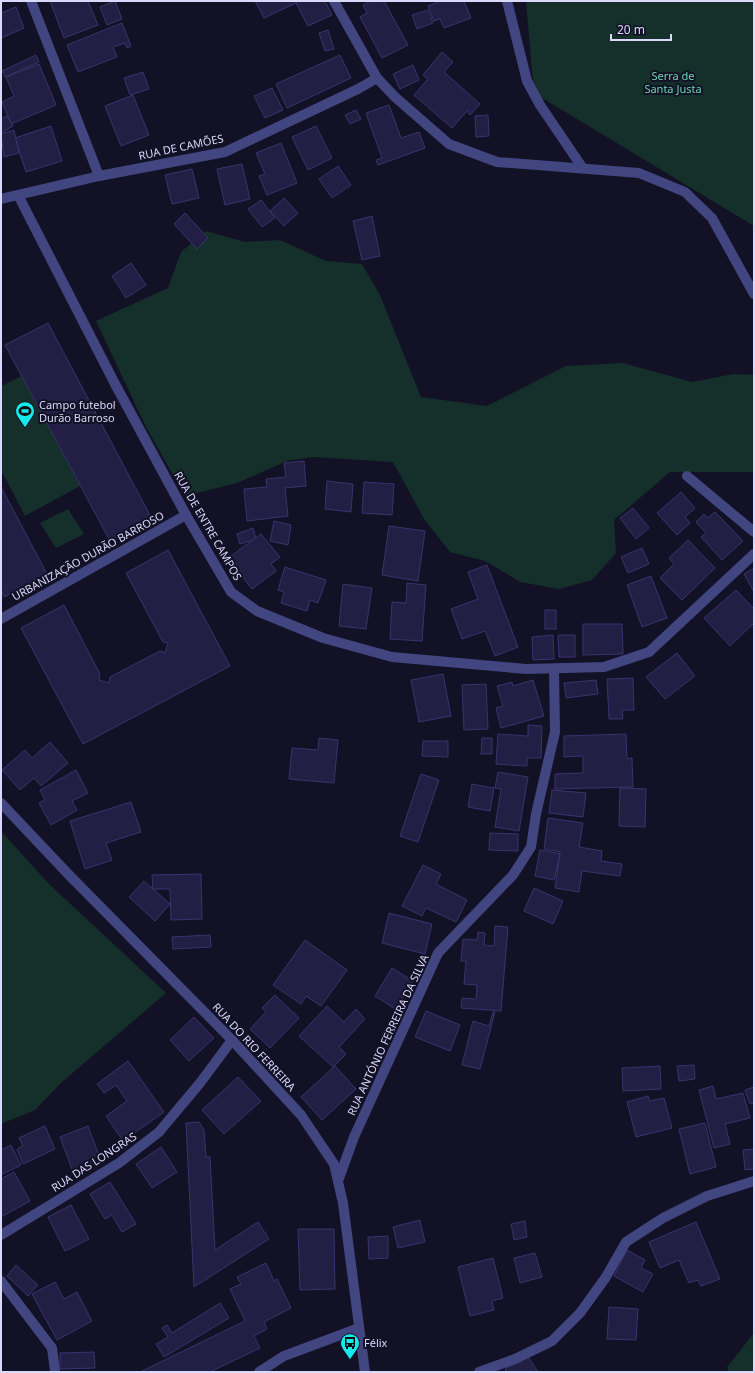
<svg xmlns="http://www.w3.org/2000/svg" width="755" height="1373" viewBox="0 0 755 1373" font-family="'Noto Sans',sans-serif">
<rect width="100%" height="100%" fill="#131125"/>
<!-- green -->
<g fill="#152f2b">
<path d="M526,1H754V226L534,93Z"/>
<path d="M206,231L245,242L280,240L326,261L362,264L380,295L421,397L487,406L566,366L623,363L692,382L733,374L754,375V472H670L614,520L616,553L592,580L559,589L520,582L485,561L450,552L424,519L393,462L313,457L287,461L237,483L185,496L146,427L96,321L168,288L181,252Z"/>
<path d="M22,376L80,486L25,516L1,470V386Z"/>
<path d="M68,509L84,534L56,548L40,523Z"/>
<path d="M1,831L49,884L166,993L62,1082L35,1110L1,1124Z"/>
<path d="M754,1333V1372H729L727,1367Z"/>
</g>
<!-- building -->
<g fill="#231f44" stroke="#39336e">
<path d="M50,1H88L98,25L64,38Z"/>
<path d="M115,1L122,19L107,25L100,7Z"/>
<path d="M255,1H300L264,18Z"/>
<path d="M300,1H325L332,15L308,26L296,3Z"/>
<path d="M371,1H384L408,45L382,58L360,17L367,13L363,5Z"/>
<path d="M441,1H464L471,18L444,28L440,19L434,21L428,6Z"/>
<path d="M16,7L24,28L1,38V13Z"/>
<path d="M428,10L433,23L417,29L412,15Z"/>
<path d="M122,23L131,46L127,48L125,43L113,47L117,57L78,72L67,45Z"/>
<path d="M328,30L334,49L325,51L319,33Z"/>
<path d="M442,52L453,62L444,72L480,104L470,115L467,111L452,128L414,95L428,79L423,75Z"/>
<path d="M36,55L39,62L5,77L2,71Z"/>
<path d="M340,55L351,78L287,108L276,84Z"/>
<path d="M39,64L56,105L11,124L2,102L14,96L6,77Z"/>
<path d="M413,65L419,80L400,89L393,74Z"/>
<path d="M143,72L149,89L130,95L124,78Z"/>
<path d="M272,88L283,110L265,118L254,96Z"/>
<path d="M133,95L149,135L121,146L105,106Z"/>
<path d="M389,105L401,138L419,132L425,148L378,165L376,160L382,158L366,113Z"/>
<path d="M356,110L361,119L350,124L345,115Z"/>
<path d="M488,115L489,136L476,137L475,116Z"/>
<path d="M7,116L13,126L1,133V119Z"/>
<path d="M51,126L62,161L26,172L15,138Z"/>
<path d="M316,126L332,158L308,170L292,137Z"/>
<path d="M14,130L19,153L4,157L1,134Z"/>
<path d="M281,143L297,183L267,195L259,176L265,174L256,153Z"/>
<path d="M242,164L250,199L225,205L217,169Z"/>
<path d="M338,166L351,185L332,198L319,179Z"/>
<path d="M192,169L199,198L172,204L165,175Z"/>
<path d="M284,198L298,213L284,226L270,211Z"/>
<path d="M261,200L275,218L262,227L248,209Z"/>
<path d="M185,213L208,238L197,249L174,224Z"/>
<path d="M372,216L380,256L362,260L353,221Z"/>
<path d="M131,263L146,285L126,298L112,276Z"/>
<path d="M48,323L152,519L110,541L5,345Z"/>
<path d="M304,461L306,486L285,488L288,516L247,521L244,489L267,487L266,479L286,477L284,463Z"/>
<path d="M327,481L353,484L351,512L325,509Z"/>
<path d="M364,482L394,484L392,515L362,513Z"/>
<path d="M1,487L47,574L4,597L1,590Z"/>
<path d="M681,492L695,508L685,517L690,523L677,535L657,513Z"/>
<path d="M633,508L649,528L636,539L620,518Z"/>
<path d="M715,512L743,541L722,560L701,537L706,533L696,522L704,514L708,518Z"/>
<path d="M274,521L291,525L288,545L270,541Z"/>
<path d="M389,526L425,531L418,581L382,575Z"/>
<path d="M253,528L256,539L240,544L237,534Z"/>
<path d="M261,534L280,557L271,564L276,571L252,589L228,558Z"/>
<path d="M688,540L715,568L682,600L660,578L674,564L669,558Z"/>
<path d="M642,548L649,564L628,573L621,557Z"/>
<path d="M168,550L230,666L83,744L21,628L64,605L100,674L99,680L109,683L110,677L160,651L165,653L168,643L163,642L126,573Z"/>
<path d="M487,565L518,647L495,656L485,631L462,639L451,609L478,599L468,572Z"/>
<path d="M285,567L326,580L318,603L310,600L307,611L281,603L284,592L278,590Z"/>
<path d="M754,568V592L744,574Z"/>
<path d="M651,576L667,618L642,627L627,585Z"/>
<path d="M407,583L426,585L422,641L390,639L392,602L406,603Z"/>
<path d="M343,584L372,588L366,629L339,626Z"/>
<path d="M736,590L754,609V623L730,646L704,618Z"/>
<rect x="545" y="610" width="11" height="19"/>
<path d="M583,624H622L623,654L583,655Z"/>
<path d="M553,635L554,659L533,660L532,637Z"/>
<path d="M558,635H575V657H559Z"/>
<path d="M677,653L695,676L665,699L646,677Z"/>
<path d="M443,674L451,716L419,722L411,680Z"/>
<path d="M633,678L634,710H622L623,719H609L607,679Z"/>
<path d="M533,680L544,716L501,728L496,708L503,706L497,686L512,682L513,686Z"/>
<path d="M596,680L598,694L566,698L564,683Z"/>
<path d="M486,684L488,729L464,730L462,685Z"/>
<path d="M528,725L542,726L541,758H527V766L496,764L498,734L528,736Z"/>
<path d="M626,734L627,759L632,758L633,787L555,789V774L583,773V756L564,757V736Z"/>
<path d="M319,738L338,740L334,783L289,779L292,748L318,750Z"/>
<path d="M482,738H492V754H481Z"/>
<path d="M423,741H448V757L422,756Z"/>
<path d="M50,742L68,763L41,786L34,778L20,790L2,770L25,750L32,758Z"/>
<path d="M76,770L88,793L72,801L77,810L51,825L39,803L45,800L40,790Z"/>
<path d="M498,772L528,777L519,831L495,827L501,789L495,788Z"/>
<path d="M421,774L439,780L418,842L400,836Z"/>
<path d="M472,784L494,788L490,811L468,807Z"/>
<path d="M620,788L646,789L645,827L619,826Z"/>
<path d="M552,790L586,793L583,817L549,813Z"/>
<path d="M131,802L141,832L106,843L112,860L85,869L70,821Z"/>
<path d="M548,818L583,823L579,847L602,851L601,861L622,864L620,876L582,871L579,892L555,888L560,852L544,849Z"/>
<path d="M490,833L518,834V851L489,850Z"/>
<path d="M540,850L560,854L554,880L535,876Z"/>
<path d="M423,865L441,874L436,884L467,900L456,922L426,908L422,916L402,906Z"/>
<path d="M201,874L202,919L171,920L170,889H153L152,875Z"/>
<path d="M144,881L170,904L155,921L129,897Z"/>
<path d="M534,888L563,901L553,924L524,911Z"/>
<path d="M389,913L432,924L425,954L382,943Z"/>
<path d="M495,926L508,927L501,1011L461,1008L462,998L476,999L477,985L464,984L466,961H461L463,939L477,940L478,932L485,933L484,945L494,946Z"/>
<path d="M210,935L211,947L173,949L172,937Z"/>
<path d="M305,940L347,970L321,1006L306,996L301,1004L273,985Z"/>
<path d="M392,968L413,981L395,1009L375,996Z"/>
<path d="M275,995L299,1018L270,1048L250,1029L266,1012L262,1008Z"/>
<path d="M327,1006L344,1022L356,1009L365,1019L339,1047L346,1054L333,1067L299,1036Z"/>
<path d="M426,1011L460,1025L450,1051L415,1037Z"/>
<path d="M493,1012H495L480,1069L462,1065L473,1021L489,1026Z"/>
<path d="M194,1017L214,1038L189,1061L170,1040Z"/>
<path d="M128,1061L164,1112L123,1141L106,1116L127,1101L116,1085L104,1093L97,1084Z"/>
<path d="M694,1065L695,1079L679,1081L677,1066Z"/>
<path d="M335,1066L356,1089L322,1120L301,1097Z"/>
<path d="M660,1066L661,1089L623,1091L622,1068Z"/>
<path d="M238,1077L261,1101L224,1134L202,1110Z"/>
<path d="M713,1086L716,1099L743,1093L750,1118L725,1124L730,1144L714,1148L699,1090Z"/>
<path d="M754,1087V1103L750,1104L745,1090Z"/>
<path d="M648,1096L650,1101L664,1098L672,1128L636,1137L627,1102Z"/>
<path d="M199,1122L204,1130L206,1157H210L215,1250L258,1222L269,1239L194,1287L186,1123Z"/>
<path d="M705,1123L716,1167L690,1174L679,1129Z"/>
<path d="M45,1126L55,1149L23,1164L17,1149L23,1146L19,1138Z"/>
<path d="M88,1126L101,1161L73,1172L60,1137Z"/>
<path d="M11,1145L21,1165L1,1175V1150Z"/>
<path d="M161,1147L177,1172L152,1188L136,1164Z"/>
<path d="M754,1149V1169L745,1170L743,1150Z"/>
<path d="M14,1172L30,1201L1,1217V1179Z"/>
<path d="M110,1182L136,1224L122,1232L112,1215L105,1219L90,1194Z"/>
<path d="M71,1205L89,1239L65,1251L48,1217Z"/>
<path d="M420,1220L425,1242L398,1248L393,1227Z"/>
<path d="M525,1221L527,1237L514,1240L511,1224Z"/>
<path d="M696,1222L720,1279L701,1286L698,1280L689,1283L679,1260L660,1268L649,1242Z"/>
<path d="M298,1229H334L335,1289L300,1290Z"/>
<path d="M388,1236V1258L369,1259L368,1237Z"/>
<path d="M627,1250L645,1260L641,1268L653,1274L643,1292L614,1276Z"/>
<path d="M535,1253L542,1277L520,1283L514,1258Z"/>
<path d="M493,1258L503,1298L492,1301L494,1310L470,1316L458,1267Z"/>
<path d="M266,1263L274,1281L277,1279L291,1308L264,1322L267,1329L254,1336L260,1348L210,1372H140L245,1321L230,1289L241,1284L237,1277Z"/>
<path d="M16,1265L38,1285L28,1296L7,1276Z"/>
<path d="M55,1282L64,1299L77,1292L92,1321L57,1340L32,1294Z"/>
<path d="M220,1303L229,1318L164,1357L156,1344L168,1337L162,1328L167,1325L172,1333Z"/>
<path d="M609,1307L638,1309L636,1340L607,1339Z"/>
<path d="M94,1352L95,1368L60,1369V1353Z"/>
<path d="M527,1355L538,1372H507L505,1369Z"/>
</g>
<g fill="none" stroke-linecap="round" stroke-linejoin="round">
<!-- minor -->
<g stroke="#414580" stroke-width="10">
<path d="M31,1L99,176"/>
<path d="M334,1L377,78L395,97L449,144L497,162L639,173L685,192L712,218L754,294"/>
<path d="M507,1L527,81L540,105L582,167"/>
<path d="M18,195L115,384L186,515L231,592L257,611L323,638L392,657L526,669L604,667L649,652L754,554"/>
<path d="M1,199L99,176L225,152L358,89L377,78"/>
<path d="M687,476L754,532"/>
<path d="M1,619L186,515"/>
<path d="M1,803L70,876L232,1040L301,1115L334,1164L343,1203L365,1372"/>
<path d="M338,1181L354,1137L438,953L513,875L531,847L536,814L555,732L554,670"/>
<path d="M1,1235L119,1163L159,1132L200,1083L232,1040"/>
<path d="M1,1281L52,1348L55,1371"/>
<path d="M259,1372L284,1356L359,1328"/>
<path d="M479,1372L515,1359L552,1341L580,1313L606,1277L626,1242L663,1218L707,1196L754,1181"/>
</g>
</g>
<!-- icons -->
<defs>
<symbol id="stadium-pin" viewBox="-11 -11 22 30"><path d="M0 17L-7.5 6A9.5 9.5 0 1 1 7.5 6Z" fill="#16eaea" stroke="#131125"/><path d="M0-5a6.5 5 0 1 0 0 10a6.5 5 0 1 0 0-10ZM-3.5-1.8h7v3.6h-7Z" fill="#111"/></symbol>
<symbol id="bus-pin" viewBox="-11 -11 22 30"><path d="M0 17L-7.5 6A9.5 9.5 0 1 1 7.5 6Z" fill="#16eaea" stroke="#131125"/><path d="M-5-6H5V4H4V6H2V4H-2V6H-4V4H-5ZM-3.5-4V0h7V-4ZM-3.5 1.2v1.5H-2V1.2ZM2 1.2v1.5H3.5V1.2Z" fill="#111"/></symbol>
</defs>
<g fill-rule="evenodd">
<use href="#stadium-pin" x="14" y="400" width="22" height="30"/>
<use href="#bus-pin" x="339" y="1332" width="22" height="30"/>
</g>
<g text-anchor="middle" stroke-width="4" stroke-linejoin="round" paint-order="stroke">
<!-- park labels -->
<g font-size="11" fill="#6bd6b0" stroke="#131125">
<text x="673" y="80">Serra de<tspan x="673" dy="13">Santa Justa</tspan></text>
</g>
<!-- street labels -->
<g font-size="11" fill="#d9d9fc" stroke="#131125">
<text transform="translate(181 147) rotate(-12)" y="4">RUA DE CAMÕES</text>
<text transform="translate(208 526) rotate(60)" y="4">RUA DE ENTRE CAMPOS</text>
<text transform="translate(88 556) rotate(-29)" y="4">URBANIZAÇÃO DURÃO BARROSO</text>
<text transform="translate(388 1035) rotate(-65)" y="4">RUA ANTÓNIO FERREIRA DA SILVA</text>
<text transform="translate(254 1047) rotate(47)" y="4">RUA DO RIO FERREIRA</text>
<text transform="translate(94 1162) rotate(-33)" y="4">RUA DAS LONGRAS</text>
</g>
<!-- poi labels -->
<g font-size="11" fill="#d9d9fc" stroke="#131125" text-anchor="start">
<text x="39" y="409">Campo futebol<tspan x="39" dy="13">Durão Barroso</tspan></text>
<text x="364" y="1347">Félix</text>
</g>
</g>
<!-- border -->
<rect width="755" height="1373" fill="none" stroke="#d9d9fc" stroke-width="4"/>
<!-- scale -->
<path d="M611 34v6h60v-6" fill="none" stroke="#d9d9fc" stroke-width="2"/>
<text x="617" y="34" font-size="12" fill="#d9d9fc" stroke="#131125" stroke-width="3" paint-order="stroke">20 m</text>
</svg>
